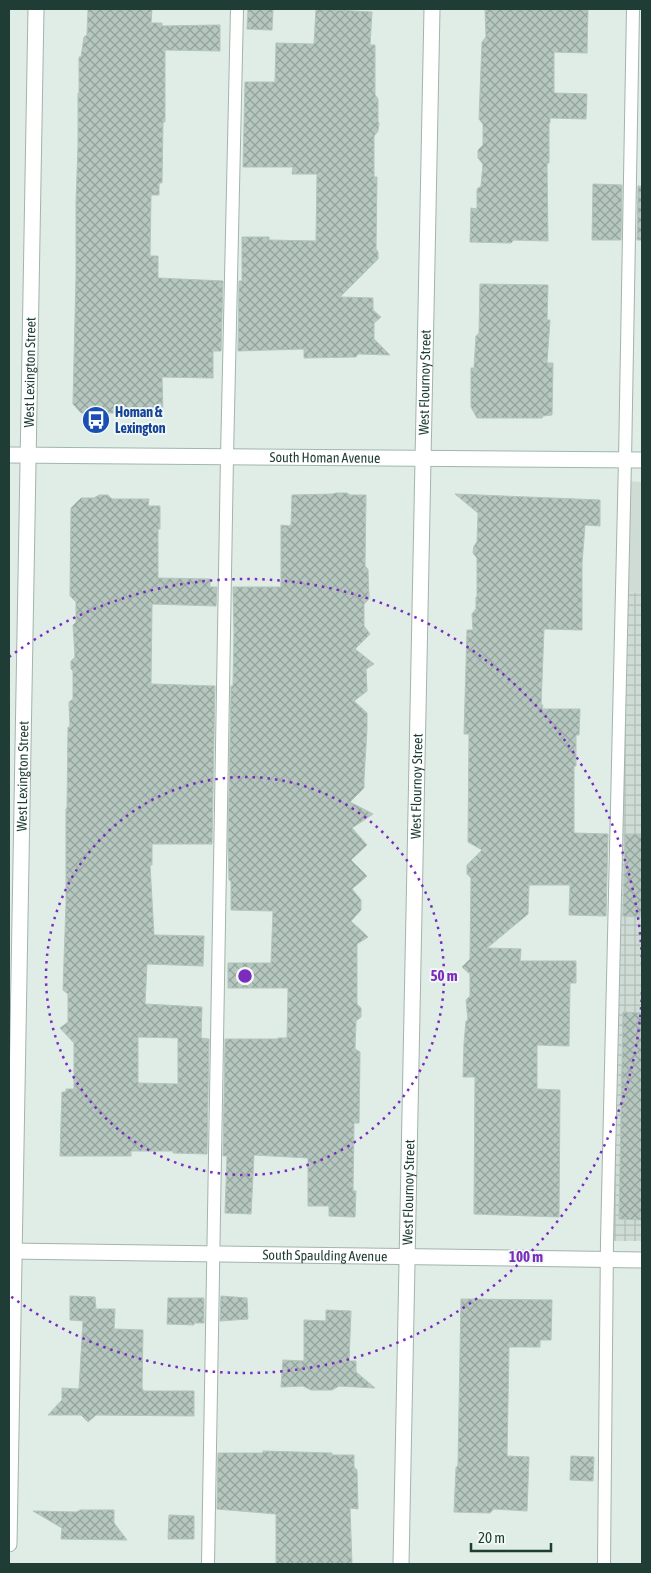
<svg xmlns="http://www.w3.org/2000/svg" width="651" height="1573" viewBox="0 0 651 1573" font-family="'Asap Condensed',sans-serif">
<defs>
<pattern id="industrial-grid" width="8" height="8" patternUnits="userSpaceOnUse" patternTransform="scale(1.25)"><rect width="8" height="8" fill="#cedcd5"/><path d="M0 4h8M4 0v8" fill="none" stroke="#b0beb7"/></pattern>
<pattern id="building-cross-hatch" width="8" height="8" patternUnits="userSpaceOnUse" patternTransform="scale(1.25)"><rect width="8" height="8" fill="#b5c7bf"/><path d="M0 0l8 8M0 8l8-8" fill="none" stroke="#93a39c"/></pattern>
</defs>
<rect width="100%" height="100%" fill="#e0ece6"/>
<!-- built -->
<path fill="#cedcd5" d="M625,481L642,482V593L622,592Z"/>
<!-- industrial -->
<path fill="url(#industrial-grid)" d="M622,592L642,593V1241H607Z"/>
<!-- building -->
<g fill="url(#building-cross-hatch)" stroke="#b2c6bd" fill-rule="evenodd">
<path d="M88,9H152L151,23H162V26L220,25V51L165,50V122H163L162,183H159V195H151L150,256H158V278L223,281L221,351H213V378L162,377L163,413H81L73,404L76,275V202L78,145V93H79V57H81L84,37L87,35Z"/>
<path d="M248,9H273L272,30L247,29Z"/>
<path d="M316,9L372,12L370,45H375V95L378,99V122L379,123L378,131L374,136V177H377L376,249L378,252V259L340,297L373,298V310L381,317L374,323V339L390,355L358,354L356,357L304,358V349L238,351L239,281H242V237H269V240L316,241L317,174H292L293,167H243L245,82H275L276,43L314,44Z"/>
<path d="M485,9H588L587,53L554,52V93L587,94L586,119L550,118V123H549V163H547L548,241L514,240L511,243L470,242L471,208L477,209V189L481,186L483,164L478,158V150L483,145V124L479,119L482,42L486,37Z"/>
<path d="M593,184L622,185L621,240H592Z"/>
<path d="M638,186H642V240H637Z"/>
<path d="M480,284L548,285L547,320H550L547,363H553L552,415L543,416L542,418H477L471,407V368H474L476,336L479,333Z"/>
<path d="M336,493H347L350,495H366L365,566L368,569L369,599L364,604V626L370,634L355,649L374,664L366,669L367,691L354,701L367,713V729L364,779V788L350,802L373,814L352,828L367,845L351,860L367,876L352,889L361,900V910L351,921L368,937L357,944V1004L361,1008V1017L356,1021L355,1049L360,1052L359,1123H354L353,1191H356L355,1217L329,1216V1206H308V1158L254,1155L251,1214L225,1213L227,1156H223V1154L225,1039H278V1038H287L288,988H228V963H271L273,911L231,910V881L229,880L228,844L231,686H233L234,633L233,587H281V525L291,526L292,495L333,494Z"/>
<path d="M455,494L600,500V526L585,525L582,563V630L544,629L541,705H543L542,709H580L579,735H576V766H574V833L608,834L606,916L569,915L570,885H529L528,914L487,948L521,949L520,961H576V983H570L569,1046L537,1045V1089L560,1090L559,1217L474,1214L475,1077H463L464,1043L466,1021L468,1020L466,1000L470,996V974L462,967L470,959L471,878L467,874V865L482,850L468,842L469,734H464L467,630H473L472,614L476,609V597H477V558L473,553L474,546L477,542L478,513Z"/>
<path d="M99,495H108L112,499H149L148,506H160V529H158V578L210,579V587H217L216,606L152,604L151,684L215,686L212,844H152V865H150L154,935L204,936L203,966L147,964L145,1004L202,1007L201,1038L209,1039L207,1154L173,1153V1151H131V1156H60L62,1092H66V1089H74V1043L60,1028L68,1022V994L63,990L66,903V809L67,808L68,727H70L69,702L73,699V671L71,669V661L75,657L73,625L76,622V602L70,596L71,508L81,498H94ZM138,1037L178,1038V1084L138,1083Z"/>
<path d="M625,834H642V917L623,916Z"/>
<path d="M623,1012L642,1013V1220L619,1219Z"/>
<path d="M70,1296L95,1297L96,1309H115L114,1329L143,1330L142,1389H143V1391H194V1416L96,1415L88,1422L81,1415H48L62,1400V1388L79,1389L83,1321L70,1320Z"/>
<path d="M221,1296L247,1298L248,1319L220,1321Z"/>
<path d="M168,1298H204V1323H194V1325L167,1324Z"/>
<path d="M461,1299L552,1300L551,1340H540V1347H509L507,1456L529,1457L527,1511L494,1509L490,1513L454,1512L456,1468L458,1465Z"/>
<path d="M326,1310L351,1311L349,1361H356V1372L375,1388L339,1386L332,1390H311L303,1386L281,1387L283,1360L304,1361V1320L326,1321Z"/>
<path d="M263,1451L332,1453V1455H354V1467L357,1470L358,1509L350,1508L352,1564H276V1514L217,1509L218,1453H263Z"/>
<path d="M571,1456L594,1457L593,1481L570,1480Z"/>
<path d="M80,1510H114V1523L127,1540L61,1539L62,1528L33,1511L77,1512Z"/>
<path d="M169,1515L194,1516V1539H168Z"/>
</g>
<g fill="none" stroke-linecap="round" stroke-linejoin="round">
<defs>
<g id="lane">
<path d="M208,1564L227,457L237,9"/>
<path d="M604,1564L607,1241L625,460L633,9"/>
</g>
<g id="street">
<path id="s1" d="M9,1251L642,1260"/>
<path id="s2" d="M9,1544L36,9"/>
<path id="s3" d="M401,1564L432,9"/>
</g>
<g id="secondary">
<path id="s4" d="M9,455L642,460"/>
</g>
</defs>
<!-- lane casing -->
<use href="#lane" stroke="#a2b4ad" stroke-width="14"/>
<!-- street casing -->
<use href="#street" stroke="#a2b4ad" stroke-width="17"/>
<!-- secondary casing -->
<use href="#secondary" stroke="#9db8ae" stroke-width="17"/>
<!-- lane -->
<use href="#lane" stroke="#fff" stroke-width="12"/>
<!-- street -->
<use href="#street" stroke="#fff" stroke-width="15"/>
<!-- secondary -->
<use href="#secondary" stroke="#fff" stroke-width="15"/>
</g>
<!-- distance rings -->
<g fill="none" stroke="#7b2cbf" stroke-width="2.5" stroke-dasharray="2.5 5">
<circle cx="245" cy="976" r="199"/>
<path d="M9 657A397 397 0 1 1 9 1295"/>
</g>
<!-- icons -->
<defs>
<symbol id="bus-disc" viewBox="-11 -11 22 22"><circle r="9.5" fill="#1a4fb4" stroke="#f0f8f4"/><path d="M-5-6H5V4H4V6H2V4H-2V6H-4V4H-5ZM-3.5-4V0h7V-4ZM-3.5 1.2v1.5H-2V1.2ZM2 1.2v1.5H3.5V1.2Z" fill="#fff"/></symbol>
</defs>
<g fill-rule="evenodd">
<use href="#bus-disc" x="80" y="404" width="32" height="32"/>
</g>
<g text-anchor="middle" stroke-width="4" stroke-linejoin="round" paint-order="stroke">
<!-- street labels -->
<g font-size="14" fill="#1f3d35" stroke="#f0f8f4">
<text dy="5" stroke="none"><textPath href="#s2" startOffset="1172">West Lexington Street</textPath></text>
<text dy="5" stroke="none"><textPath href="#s3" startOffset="1182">West Flournoy Street</textPath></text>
<text dy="5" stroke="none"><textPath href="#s4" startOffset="316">South Homan Avenue</textPath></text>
<text dy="5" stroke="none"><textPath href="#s2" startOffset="768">West Lexington Street</textPath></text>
<text dy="5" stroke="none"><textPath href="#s3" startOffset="778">West Flournoy Street</textPath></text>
<text dy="5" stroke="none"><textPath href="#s3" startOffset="372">West Flournoy Street</textPath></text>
<text dy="5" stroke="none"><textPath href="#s1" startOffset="316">South Spaulding Avenue</textPath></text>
</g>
<!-- transit labels -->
<g font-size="14" font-weight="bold" fill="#164399" stroke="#f0f8f4" text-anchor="start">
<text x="115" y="417">Homan &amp;<tspan x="115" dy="16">Lexington</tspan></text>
</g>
</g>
<circle cx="245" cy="976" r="8" fill="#7b2cbf" stroke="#f0f8f4" stroke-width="2.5"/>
<g font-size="15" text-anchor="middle" font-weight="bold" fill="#7b2cbf" stroke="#f0f8f4" stroke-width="4" stroke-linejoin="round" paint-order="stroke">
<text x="444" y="981">50 m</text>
<text x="526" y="1262">100 m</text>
</g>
<!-- border -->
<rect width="651" height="1573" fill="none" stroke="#1f3d35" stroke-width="20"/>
<!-- scale -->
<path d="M471 1543v8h80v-8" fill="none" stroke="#1f3d35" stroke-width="2.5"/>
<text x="478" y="1543" font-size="15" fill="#1f3d35" stroke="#f0f8f4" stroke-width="4" paint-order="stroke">20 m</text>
</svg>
